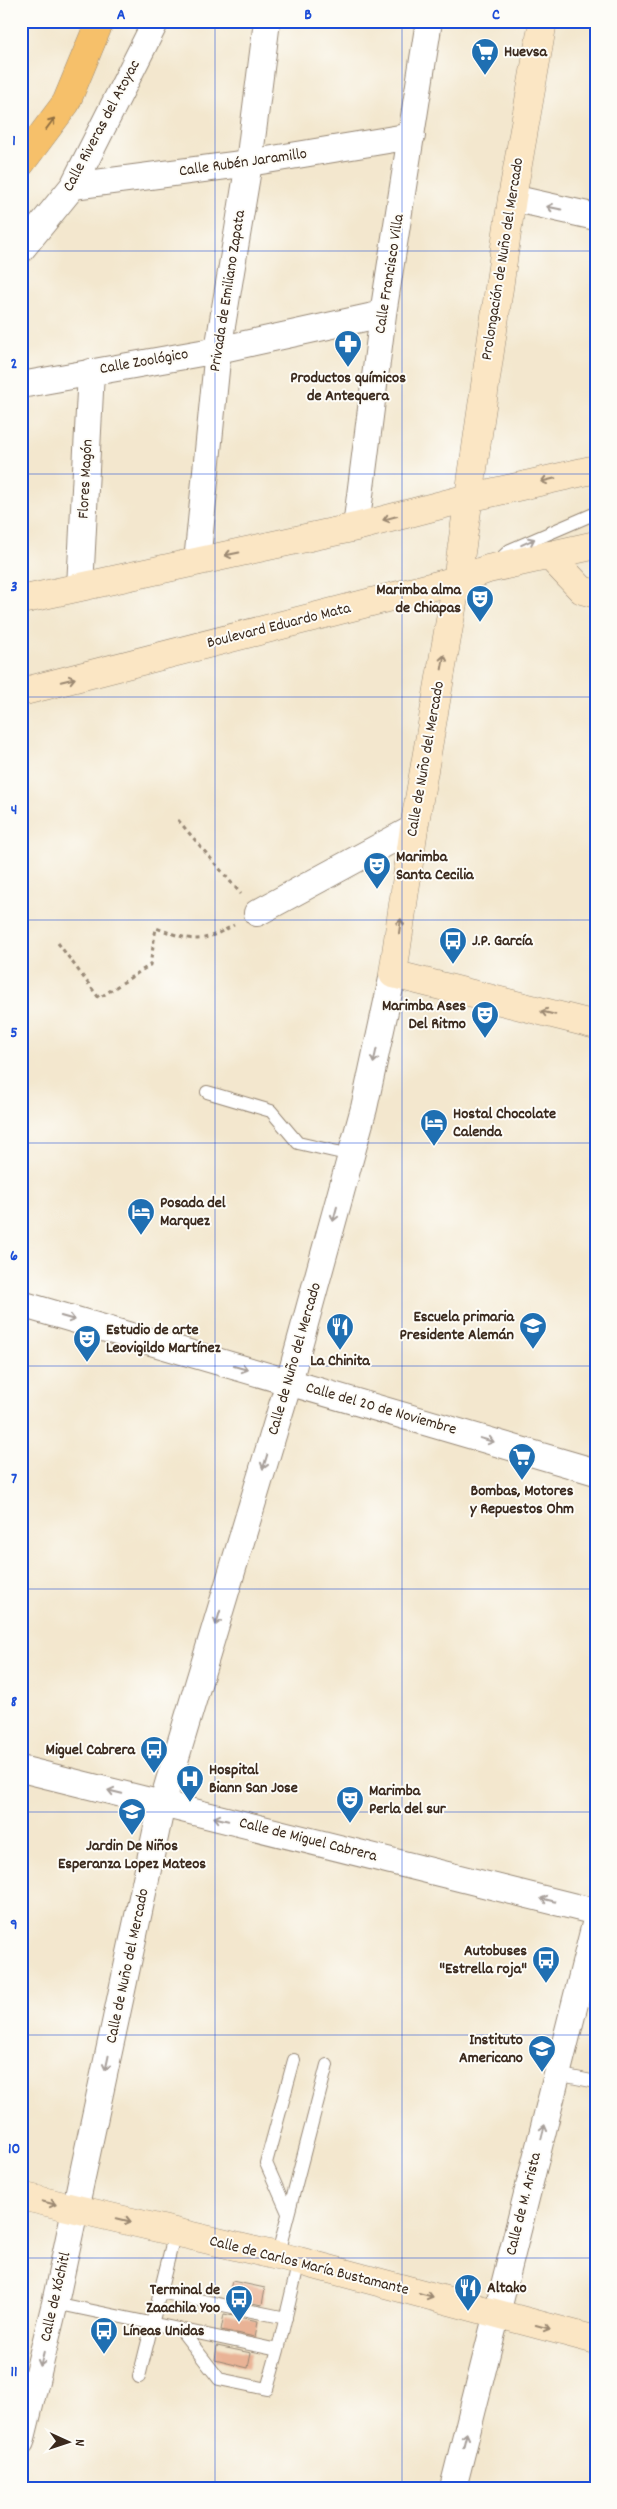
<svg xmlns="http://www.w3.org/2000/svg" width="617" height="2509" font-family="Dekko,sans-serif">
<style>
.building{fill:#e9b396}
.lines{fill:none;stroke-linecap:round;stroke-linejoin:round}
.lane-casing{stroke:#978876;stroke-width:14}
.street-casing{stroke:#978876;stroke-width:28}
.secondary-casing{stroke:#978876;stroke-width:29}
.primary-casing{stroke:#978876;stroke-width:29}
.path{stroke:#978876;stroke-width:3;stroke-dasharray:4 4;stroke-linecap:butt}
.lane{stroke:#fff;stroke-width:12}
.street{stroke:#fff;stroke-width:26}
.secondary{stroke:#fbe6c4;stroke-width:28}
.primary{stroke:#f6c06b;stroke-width:28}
.oneway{stroke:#8f6e41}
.oneway2{stroke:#a79f9a}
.oneway3{stroke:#9b8871}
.grid{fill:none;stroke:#1d4ed8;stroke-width:1;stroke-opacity:0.55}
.labels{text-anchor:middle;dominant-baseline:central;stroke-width:4;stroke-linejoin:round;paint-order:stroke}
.poi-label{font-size:16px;font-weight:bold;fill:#3b2a1e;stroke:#fdfcf7;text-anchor:start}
.street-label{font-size:16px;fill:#3b2a1e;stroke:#fdfcf7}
.neatline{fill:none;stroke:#1d4ed8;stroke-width:2}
.grid-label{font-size:16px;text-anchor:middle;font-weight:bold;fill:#1d4ed8}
</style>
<rect width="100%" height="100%" fill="#fdfcf7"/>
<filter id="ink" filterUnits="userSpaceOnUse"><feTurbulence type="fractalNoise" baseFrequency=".02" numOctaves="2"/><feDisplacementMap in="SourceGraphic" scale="10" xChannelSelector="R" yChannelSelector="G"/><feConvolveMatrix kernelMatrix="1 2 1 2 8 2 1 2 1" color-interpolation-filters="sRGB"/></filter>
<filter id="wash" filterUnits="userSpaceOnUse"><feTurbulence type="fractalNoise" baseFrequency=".0096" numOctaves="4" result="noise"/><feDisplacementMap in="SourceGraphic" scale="20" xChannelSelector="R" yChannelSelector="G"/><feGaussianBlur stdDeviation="1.12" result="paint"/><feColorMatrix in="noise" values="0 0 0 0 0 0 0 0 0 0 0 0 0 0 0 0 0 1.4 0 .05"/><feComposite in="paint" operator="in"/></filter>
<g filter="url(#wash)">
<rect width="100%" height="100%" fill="#f3e7ce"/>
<g id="blocks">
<path class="building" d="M232,2281L265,2288L262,2305L228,2298Z
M224,2314L258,2321L255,2337L221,2330Z
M217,2346L251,2353L248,2368L215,2360Z"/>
</g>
</g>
<g filter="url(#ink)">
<use href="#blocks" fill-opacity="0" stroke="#978876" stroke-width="1"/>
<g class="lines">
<defs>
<path id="lane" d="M499,560L510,550L596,513
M207,1092L271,1111L298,1143L351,1155
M557,2074L596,2082
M288,2213L266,2163L294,2060
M277,2257L327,2065
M160,2292L286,2318
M55,2303L278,2350L299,2261
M181,2330L219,2379L267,2389L278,2350
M139,2377L175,2232"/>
<path id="street" d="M73,186L249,163L412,136
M512,198L596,217
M21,250L73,186L156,21
M21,385L218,350L383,314
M356,527L383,314L429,21
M197,562L218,350L249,163L267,21
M80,587L91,372
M257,913L414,828
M21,1304L596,1472
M21,1769L596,1912
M21,2442L55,2303L162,1804L289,1382L364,1108L393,974
M453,2488L596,1920"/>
<path id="secondary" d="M543,21L512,198L457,580L414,828L393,974L596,1025
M549,555L582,590L596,594
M21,600L356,527L468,498L596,469
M21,692L457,580L488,569L596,545
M21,2196L299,2261L596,2340"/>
<path id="primary" d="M21,163L66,103L100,21"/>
</defs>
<use href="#lane" class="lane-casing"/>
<use href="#street" class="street-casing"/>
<use href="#secondary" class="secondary-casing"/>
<use href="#primary" class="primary-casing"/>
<path class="path" d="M178,820L241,894
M58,943L99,998L150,965L156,928C193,941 198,945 234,925"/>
<use href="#lane" class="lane"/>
<use href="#street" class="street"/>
<use href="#secondary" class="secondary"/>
<use href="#primary" class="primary"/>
</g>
<defs><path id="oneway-shaft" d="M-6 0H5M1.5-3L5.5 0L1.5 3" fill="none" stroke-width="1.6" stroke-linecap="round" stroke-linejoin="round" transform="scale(1.25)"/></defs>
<use class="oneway" href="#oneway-shaft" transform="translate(50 124) rotate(-53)"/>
<g class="oneway2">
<use href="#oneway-shaft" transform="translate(554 208) rotate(-168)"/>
<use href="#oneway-shaft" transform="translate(528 542) rotate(-25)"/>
<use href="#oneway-shaft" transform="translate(375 1056) rotate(102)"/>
<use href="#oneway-shaft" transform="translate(335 1214) rotate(105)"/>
<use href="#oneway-shaft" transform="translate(68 1318) rotate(16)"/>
<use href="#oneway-shaft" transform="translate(241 1368) rotate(16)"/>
<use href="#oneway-shaft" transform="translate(487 1440) rotate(16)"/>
<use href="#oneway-shaft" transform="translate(265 1462) rotate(107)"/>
<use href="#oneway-shaft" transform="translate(218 1618) rotate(107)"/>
<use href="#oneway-shaft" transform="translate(115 1792) rotate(-166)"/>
<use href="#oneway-shaft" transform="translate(221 1819) rotate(-166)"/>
<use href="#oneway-shaft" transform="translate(548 1900) rotate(-166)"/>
<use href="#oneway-shaft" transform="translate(107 2063) rotate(102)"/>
<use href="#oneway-shaft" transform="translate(543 2132) rotate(-76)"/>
<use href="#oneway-shaft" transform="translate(42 2359) rotate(104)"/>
<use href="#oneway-shaft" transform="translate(465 2440) rotate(-76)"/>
</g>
<g class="oneway3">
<use href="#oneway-shaft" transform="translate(548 480) rotate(167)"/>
<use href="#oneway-shaft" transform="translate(390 518) rotate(165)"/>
<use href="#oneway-shaft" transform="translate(232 554) rotate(168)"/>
<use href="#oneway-shaft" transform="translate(443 662) rotate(-80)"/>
<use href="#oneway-shaft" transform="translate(68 680) rotate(-14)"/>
<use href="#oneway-shaft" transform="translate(400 926) rotate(-82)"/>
<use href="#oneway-shaft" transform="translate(548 1013) rotate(-166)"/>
<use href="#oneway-shaft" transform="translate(49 2203) rotate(14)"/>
<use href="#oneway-shaft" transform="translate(124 2220) rotate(13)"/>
<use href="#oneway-shaft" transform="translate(426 2295) rotate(15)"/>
<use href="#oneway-shaft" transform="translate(543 2327) rotate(15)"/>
</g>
</g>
<path class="grid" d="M215,21V2488M402,21V2488M21,251H596M21,474H596M21,697H596M21,920H596M21,1143H596M21,1366H596M21,1589H596M21,1812H596M21,2035H596M21,2258H596"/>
<defs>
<symbol id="supermarket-pin" viewBox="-11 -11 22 30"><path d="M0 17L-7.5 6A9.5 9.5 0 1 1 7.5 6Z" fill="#1f6fb2" stroke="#fdfcf7"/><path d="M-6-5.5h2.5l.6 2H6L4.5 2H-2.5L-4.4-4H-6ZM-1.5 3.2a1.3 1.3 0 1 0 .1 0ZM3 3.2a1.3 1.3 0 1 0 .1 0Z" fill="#fff"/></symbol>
<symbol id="pharmacy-pin" viewBox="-11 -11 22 30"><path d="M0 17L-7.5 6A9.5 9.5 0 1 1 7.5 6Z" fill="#1f6fb2" stroke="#fdfcf7"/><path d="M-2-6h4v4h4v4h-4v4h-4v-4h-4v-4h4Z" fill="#fff"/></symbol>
<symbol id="theatre-pin" viewBox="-11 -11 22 30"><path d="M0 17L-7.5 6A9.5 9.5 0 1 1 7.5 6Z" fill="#1f6fb2" stroke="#fdfcf7"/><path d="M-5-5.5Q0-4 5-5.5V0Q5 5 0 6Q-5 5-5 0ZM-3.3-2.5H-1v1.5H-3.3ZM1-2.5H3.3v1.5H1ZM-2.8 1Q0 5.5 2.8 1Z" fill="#fff"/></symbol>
<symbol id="bus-pin" viewBox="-11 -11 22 30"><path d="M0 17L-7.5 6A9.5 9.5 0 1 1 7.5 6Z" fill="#1f6fb2" stroke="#fdfcf7"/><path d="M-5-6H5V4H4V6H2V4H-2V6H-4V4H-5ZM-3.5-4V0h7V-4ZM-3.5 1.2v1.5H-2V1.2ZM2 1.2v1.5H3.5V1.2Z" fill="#fff"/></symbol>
<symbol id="hotel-pin" viewBox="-11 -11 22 30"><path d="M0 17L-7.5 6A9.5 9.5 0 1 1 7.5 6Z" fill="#1f6fb2" stroke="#fdfcf7"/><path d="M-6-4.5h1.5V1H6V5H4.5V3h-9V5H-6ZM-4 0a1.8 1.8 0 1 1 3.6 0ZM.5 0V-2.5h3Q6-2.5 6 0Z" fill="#fff"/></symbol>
<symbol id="school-pin" viewBox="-11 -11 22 30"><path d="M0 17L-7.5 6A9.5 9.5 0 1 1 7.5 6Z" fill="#1f6fb2" stroke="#fdfcf7"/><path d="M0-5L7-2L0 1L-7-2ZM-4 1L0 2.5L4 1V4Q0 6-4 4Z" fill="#fff"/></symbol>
<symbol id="restaurant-pin" viewBox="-11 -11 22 30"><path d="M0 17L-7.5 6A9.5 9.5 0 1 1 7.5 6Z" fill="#1f6fb2" stroke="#fdfcf7"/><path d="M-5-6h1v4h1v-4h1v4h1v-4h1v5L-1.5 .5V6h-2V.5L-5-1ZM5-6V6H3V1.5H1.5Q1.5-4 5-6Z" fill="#fff"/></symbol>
<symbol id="hospital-pin" viewBox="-11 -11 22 30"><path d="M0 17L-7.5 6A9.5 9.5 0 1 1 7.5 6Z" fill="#1f6fb2" stroke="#fdfcf7"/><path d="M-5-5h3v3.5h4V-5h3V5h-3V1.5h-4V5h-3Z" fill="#fff"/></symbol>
</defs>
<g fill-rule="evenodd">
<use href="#supermarket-pin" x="469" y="36" width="32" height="43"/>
<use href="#pharmacy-pin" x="332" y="328" width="32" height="43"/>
<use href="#theatre-pin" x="464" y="583" width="32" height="43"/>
<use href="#theatre-pin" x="361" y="850" width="32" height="43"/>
<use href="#bus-pin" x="437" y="925" width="32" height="43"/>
<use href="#theatre-pin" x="469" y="999" width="32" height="43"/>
<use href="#hotel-pin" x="418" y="1107" width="32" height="43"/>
<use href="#hotel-pin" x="125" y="1196" width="32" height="43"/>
<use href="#school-pin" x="517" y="1310" width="32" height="43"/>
<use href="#restaurant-pin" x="324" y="1311" width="32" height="43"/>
<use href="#theatre-pin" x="71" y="1323" width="32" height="43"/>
<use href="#supermarket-pin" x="506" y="1441" width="32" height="43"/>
<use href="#bus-pin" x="138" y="1734" width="32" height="43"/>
<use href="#hospital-pin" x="174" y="1763" width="32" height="43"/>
<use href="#theatre-pin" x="334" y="1784" width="32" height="43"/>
<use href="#school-pin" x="116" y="1796" width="32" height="43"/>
<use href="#bus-pin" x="530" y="1944" width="32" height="43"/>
<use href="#school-pin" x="526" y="2033" width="32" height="43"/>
<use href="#restaurant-pin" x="452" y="2272" width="32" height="43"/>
<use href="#bus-pin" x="223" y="2283" width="32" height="43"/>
<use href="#bus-pin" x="88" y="2315" width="32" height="43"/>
</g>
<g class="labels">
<g class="poi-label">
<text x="504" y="52">Huevsa</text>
<text x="348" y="378" text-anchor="middle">Productos químicos<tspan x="348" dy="18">de Antequera</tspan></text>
<text x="461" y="590" text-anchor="end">Marimba alma<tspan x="461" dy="18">de Chiapas</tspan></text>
<text x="396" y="857">Marimba<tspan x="396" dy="18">Santa Cecilia</tspan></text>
<text x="472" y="941">J.P. García</text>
<text x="466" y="1006" text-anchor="end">Marimba Ases<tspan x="466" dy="18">Del Ritmo</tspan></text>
<text x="453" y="1114">Hostal Chocolate<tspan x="453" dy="18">Calenda</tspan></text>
<text x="160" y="1203">Posada del<tspan x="160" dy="18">Marquez</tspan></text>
<text x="514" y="1317" text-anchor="end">Escuela primaria<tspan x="514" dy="18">Presidente Alemán</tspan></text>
<text x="106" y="1330">Estudio de arte<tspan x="106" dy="18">Leovigildo Martínez</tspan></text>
<text x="340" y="1361" text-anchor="middle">La Chinita</text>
<text x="522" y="1491" text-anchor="middle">Bombas, Motores<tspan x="522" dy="18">y Repuestos Ohm</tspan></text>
<text x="135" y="1750" text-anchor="end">Miguel Cabrera</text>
<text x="209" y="1770">Hospital<tspan x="209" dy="18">Biann San Jose</tspan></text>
<text x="369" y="1791">Marimba<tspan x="369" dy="18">Perla del sur</tspan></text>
<text x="132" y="1846" text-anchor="middle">Jardin De Niños<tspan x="132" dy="18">Esperanza Lopez Mateos</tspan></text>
<text x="527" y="1951" text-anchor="end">Autobuses<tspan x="527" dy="18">"Estrella roja"</tspan></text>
<text x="523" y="2040" text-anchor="end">Instituto<tspan x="523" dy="18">Americano</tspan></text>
<text x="487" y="2288">Altako</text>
<text x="220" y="2290" text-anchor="end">Terminal de<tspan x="220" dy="18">Zaachila Yoo</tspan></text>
<text x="123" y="2331">Líneas Unidas</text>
</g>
<g class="street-label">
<text transform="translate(102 126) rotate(-62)">Calle Riveras del Atoyac</text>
<text transform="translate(243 163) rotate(-8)">Calle Rubén Jaramillo</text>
<text transform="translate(503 259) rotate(-81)">Prolongación de Nuño del Mercado</text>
<text transform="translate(390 274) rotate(-81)">Calle Francisco Villa</text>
<text transform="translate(228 291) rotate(-81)">Privada de Emiliano Zapata</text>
<text transform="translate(144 362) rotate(-10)">Calle Zoológico</text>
<text transform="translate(86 479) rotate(-87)">Flores Magón</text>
<text transform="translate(279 626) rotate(-14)">Boulevard Eduardo Mata</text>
<text transform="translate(426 759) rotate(-80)">Calle de Nuño del Mercado</text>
<text transform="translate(295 1359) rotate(-74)">Calle de Nuño del Mercado</text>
<text transform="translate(381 1409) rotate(16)">Calle del 20 de Noviembre</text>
<text transform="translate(308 1840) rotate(14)">Calle de Miguel Cabrera</text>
<text transform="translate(128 1966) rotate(-78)">Calle de Nuño del Mercado</text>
<text transform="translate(524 2204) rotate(-76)">Calle de M. Arista</text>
<text transform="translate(309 2266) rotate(14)">Calle de Carlos María Bustamante</text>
<text transform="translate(56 2297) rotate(-77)">Calle de Xóchitl</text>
</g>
</g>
<rect width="617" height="2509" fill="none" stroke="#fdfcf7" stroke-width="55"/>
<g transform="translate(68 2442) rotate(93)" stroke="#fdfcf7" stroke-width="4" paint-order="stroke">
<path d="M0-4L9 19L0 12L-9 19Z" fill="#3b2a1e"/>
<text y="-8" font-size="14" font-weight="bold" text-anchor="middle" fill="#3b2a1e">N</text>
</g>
<rect x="28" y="28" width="562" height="2454" class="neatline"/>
<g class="grid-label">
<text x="121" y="19">A</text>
<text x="308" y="19">B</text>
<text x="496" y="19">C</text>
<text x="14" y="145">1</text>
<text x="14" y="368">2</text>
<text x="14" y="591">3</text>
<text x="14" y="814">4</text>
<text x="14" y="1037">5</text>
<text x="14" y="1260">6</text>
<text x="14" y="1483">7</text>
<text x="14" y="1706">8</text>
<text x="14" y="1929">9</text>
<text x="14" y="2153">10</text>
<text x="14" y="2376">11</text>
</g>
</svg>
